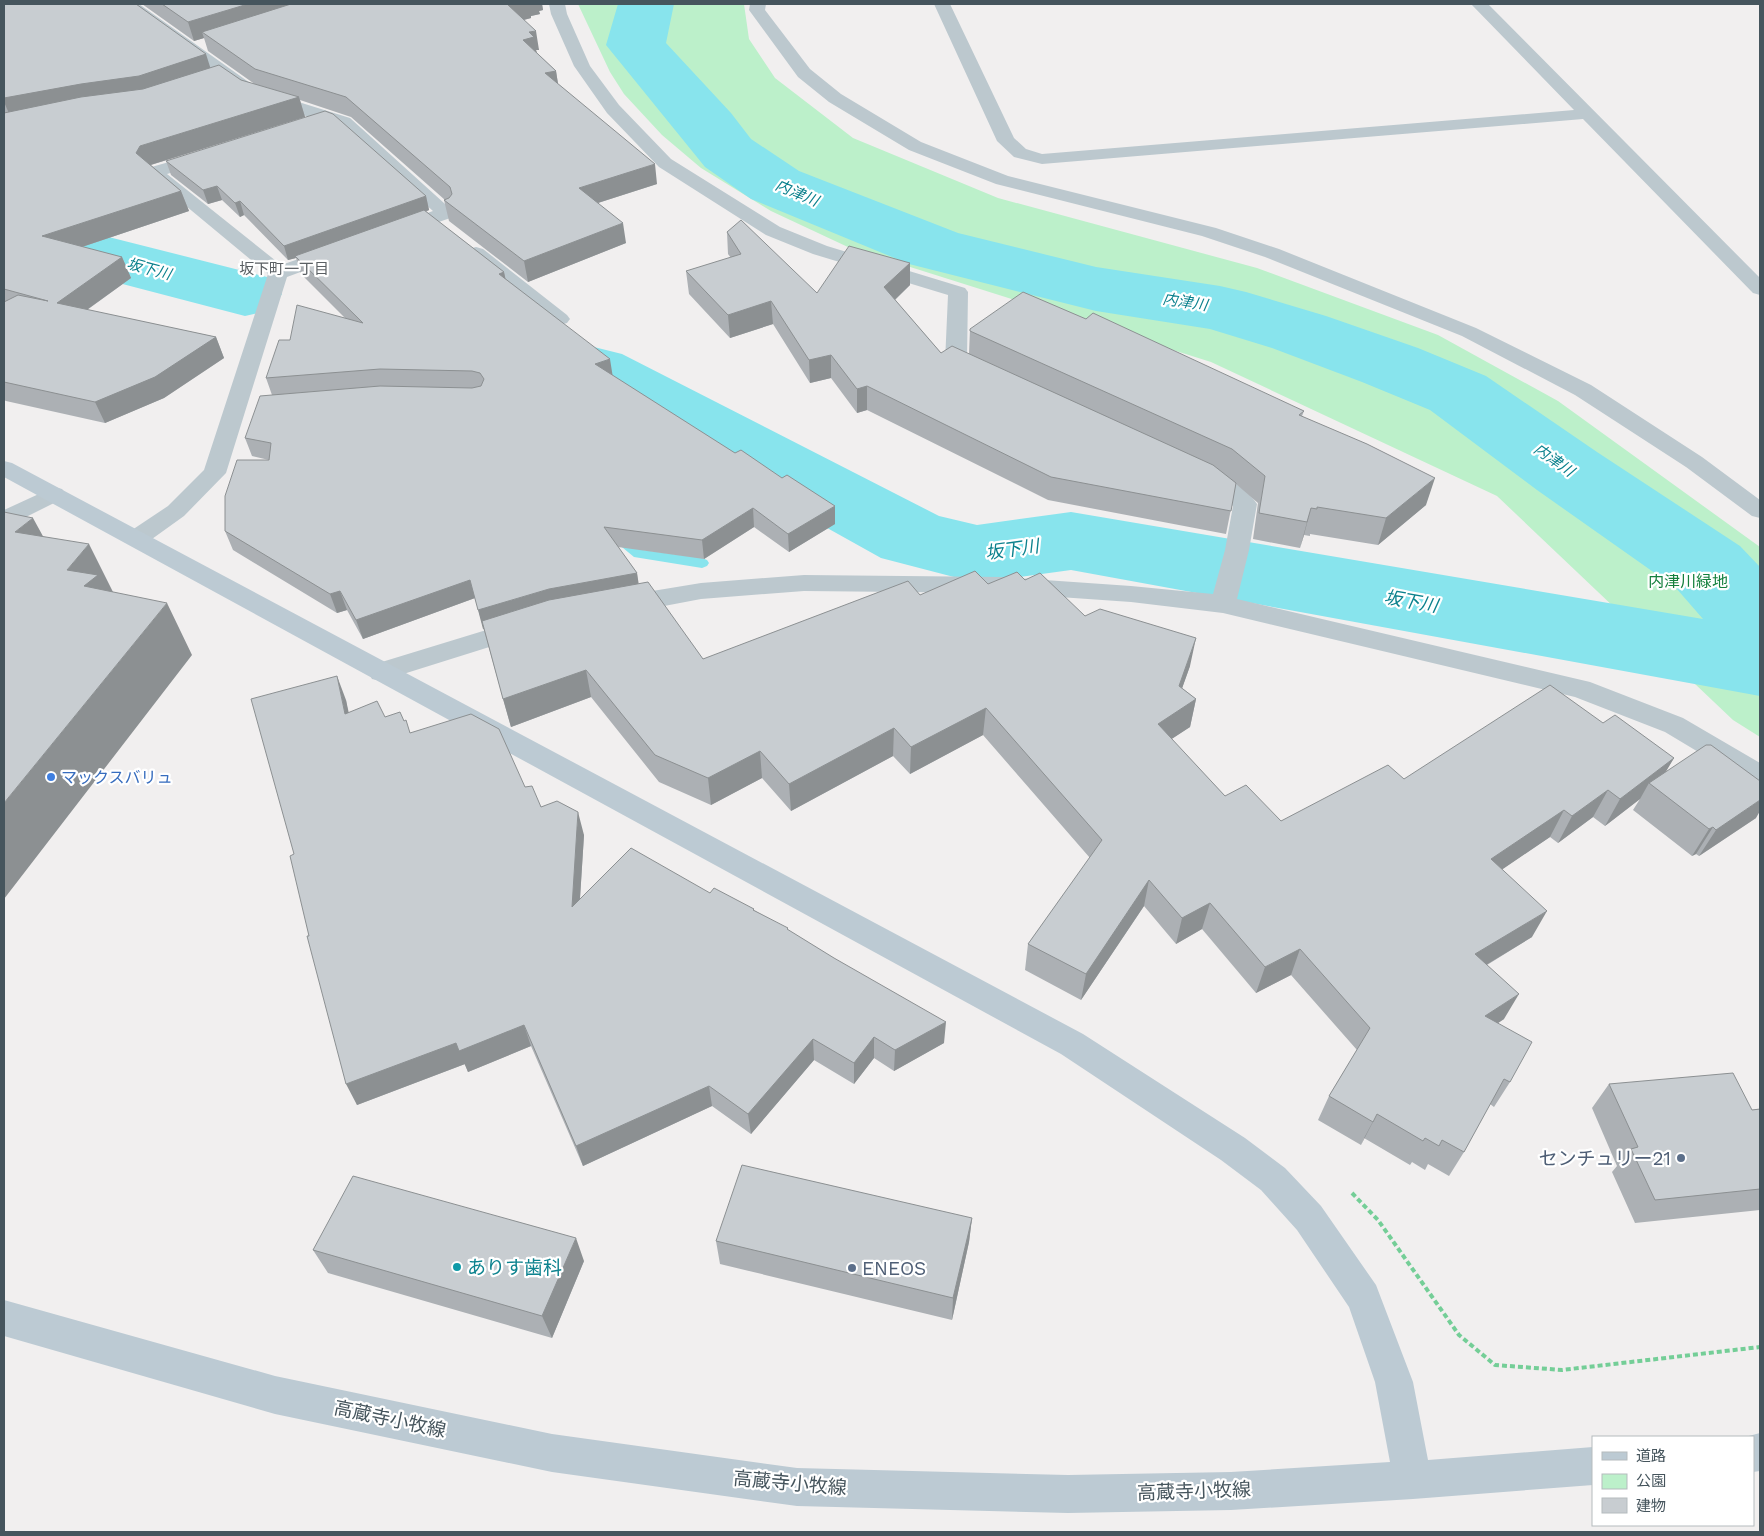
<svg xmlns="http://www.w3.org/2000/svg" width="1764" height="1536" font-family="'Work Sans','Noto Sans JP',sans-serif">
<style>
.green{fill:#bcf0ca}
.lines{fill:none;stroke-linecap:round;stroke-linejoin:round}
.stream{fill:#88e4ed;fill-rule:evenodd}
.river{fill:#88e4ed;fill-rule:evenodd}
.path{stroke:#74ce97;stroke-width:4;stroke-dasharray:5 3;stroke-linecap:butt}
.street{fill:#bcc8ce;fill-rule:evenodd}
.secondary{fill:#bccad3;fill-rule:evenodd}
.wall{fill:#acb0b4}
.shaded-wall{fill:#8c9092}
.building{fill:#c8cdd1;stroke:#8c9092}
.shop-dot{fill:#3f7fe0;stroke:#fff;stroke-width:2}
.service-dot{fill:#5c6f8a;stroke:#fff;stroke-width:2}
.culture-dot{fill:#0f9aa8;stroke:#fff;stroke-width:2}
.labels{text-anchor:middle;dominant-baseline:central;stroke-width:4.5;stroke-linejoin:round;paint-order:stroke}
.far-water-label{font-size:15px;font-style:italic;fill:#0b818d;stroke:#fff}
.far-neighbourhood-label{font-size:15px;fill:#5b6064;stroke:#fff}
.park-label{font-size:16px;fill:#15803e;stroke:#fff}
.shop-label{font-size:16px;fill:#366cbe;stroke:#fff;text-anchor:start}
.water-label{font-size:18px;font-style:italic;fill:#0b818d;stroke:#fff}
.near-service-label{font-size:19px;fill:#4e5e75;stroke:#fff;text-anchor:end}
.near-culture-label{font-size:19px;fill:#0d838f;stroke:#fff;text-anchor:start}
.near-street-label{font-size:19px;fill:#46555d;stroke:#fff}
</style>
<rect width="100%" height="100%" fill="#f1efef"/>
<path class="green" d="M578,4H744L749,39L775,78L853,138L998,198L1257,268L1438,335L1558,401L1760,547V737L1733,720L1497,496L1211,362L850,248L771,211L701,168L662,135L624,94L610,72Z"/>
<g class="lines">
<path class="stream" d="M616,530L621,532L643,550L702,558L707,560L709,563L707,566L702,568L634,557L611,538L609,535L611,532Z
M912,533L917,535L919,538L917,541L887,553L882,551L880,548L882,545Z"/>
<path class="river" d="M618,4H674L666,43L731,113L751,139L799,171L958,233L1096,267L1220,286L1246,292L1326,316L1418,348L1486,376L1597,452L1740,546L1760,567V696L1071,570L977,583L881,558L829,529L566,388L499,369L487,353L499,337L526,330L622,354L939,516L977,525L1071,512L1703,619L1676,588L1537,490L1430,410L1362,382L1272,348L1210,329L1096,311L909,264L751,199L705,167L606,45Z
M4,187L28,193L73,228L271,278L282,294L271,310L245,316L23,258L4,244Z"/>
<path class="path" d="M1352,1193L1378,1220L1459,1335L1495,1365L1562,1370L1760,1347"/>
<path class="street" d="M121,4H139L260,90L350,118L455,213L453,217L405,234L398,236L391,234L388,230L391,226L433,211L338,126L248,98Z
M549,4H565L567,14L590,66L619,105L671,159L780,227L827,246L965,288L968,292L967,359L985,367L988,372L985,377C972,380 953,373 945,362L948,295L813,254L766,235L659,167L607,113L574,66L551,14Z
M750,4H766L765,10L810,69L841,94L921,142L1008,176L1216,228L1279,249L1476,328L1591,385L1702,457L1760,500V518L1752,516L1686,467L1575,395L1462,336L1265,257L1202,236L996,184L909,150L829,102L798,77L749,10Z
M934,4H950L1014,138L1026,149L1042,154L1574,110L1471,4H1488L1760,278V295L1753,293L1583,119L1042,164L1014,157L997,141Z
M204,152L210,153L213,157L210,161L167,174L281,265L334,247L341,249L344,253L341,257L287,277L226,473L184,516L145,544L137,546L129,544L125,538L129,532L168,506L204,470L268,274L145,172L148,168Z
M476,247L483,249L567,315L570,319L567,323L560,325L553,323L469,257L466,253L469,249Z
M1202,468C1221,473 1246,487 1257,504L1249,550L1237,599L1590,682L1683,718L1760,763V786L1750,783L1665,732L1575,697L1223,613L1131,602L1002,593L804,591L701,599L622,614L613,611L610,605L613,599L622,596L701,583L804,575L1002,577L1131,586L1213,594L1225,550L1233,506L1209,487L1194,480L1191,475L1194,470Z
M54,487L62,489L66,494L62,499L12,524L4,527V510Z
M522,619L531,622L535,628L531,634L381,681L372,679L368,672L372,665Z"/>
<path class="secondary" d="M4,461L12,463L1083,1034L1245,1138L1285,1168L1321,1206L1376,1285L1413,1382L1428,1460L1593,1447V1485L1413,1499L1231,1510L1068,1513L797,1506L552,1472L275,1414L4,1336V1300L275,1376L552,1434L797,1468L1068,1475L1231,1472L1390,1462L1375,1382L1349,1307L1297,1230L1261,1190L1221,1160L1061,1054L4,477Z
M1760,1433V1471L1753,1472V1437H1745Z"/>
</g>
<path class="wall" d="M4,4L210,68L241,80L256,85L208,51L204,38L194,41L142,4H542L543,10L539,11L540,14L531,16V18L524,20L539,50H536L537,53L556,71L558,84L657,184L598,203L626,243L528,282L449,221L444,200H445L351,117L300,100L305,117L151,165L181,191L189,211L82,247L122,257L131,278L87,310L216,337L224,358L164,398L105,423L6,401L4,400Z
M166,161L426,196L429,210L426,212L504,272L505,278L613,376L835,524L789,552L754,527L704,559L618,547L637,573L638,584L703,659L920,595L988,584L1025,580L1085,616L1190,666L1182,688L1196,699L1190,727L1171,739L1225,796L1281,821L1404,779L1603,723L1674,758L1665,772L1756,818L1699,856L1696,854L1692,856L1633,810L1640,799L1605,826L1593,817L1558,843L1550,837L1502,869L1532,937L1487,965L1504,1019L1498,1023L1510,1082L1494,1107L1490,1104L1464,1152L1449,1176L1428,1164L1425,1170L1412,1162L1410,1165L1364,1138L1361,1145L1318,1120L1329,1096L1357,1050L1291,975L1256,993L1202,929L1176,944L1144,906L1081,1000L1025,970L1028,944L1090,858L983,735L910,774L893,756L791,811L762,778L711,805L659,782L591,697L511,727L475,598L363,639L347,610L337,613L233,550L225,531L269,460L252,456L245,438L272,395L266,378L290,340L345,318L301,274L296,258L288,260L244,215L240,217L222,200L208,204L171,175Z
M727,232L817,293L910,263V285L895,300L941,353L969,354L970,329L1304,411L1302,416L1426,505L1378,545L1310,534V536L1304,535L1300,548L1253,539L1258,503L1236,484L1226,534L1048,500L867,410L857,413L831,378L810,383L773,324L730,338L689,294L686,271L731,258L728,254Z
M346,700L348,712L385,717L404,721L410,733L525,787L541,807L584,835L580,899L710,893L754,909V910L788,930L944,1043L894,1071L874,1058L854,1084L814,1060L751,1134L712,1106L583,1166L531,1046L468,1072L465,1064L357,1105L309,936L294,854Z
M1609,1084L1752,1110L1760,1109V1210L1635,1223L1612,1172L1617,1166L1592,1108Z
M972,1218L969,1242L952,1320L720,1264L716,1241Z
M313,1250L584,1261L552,1338L328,1273Z"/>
<path class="shaded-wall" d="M248,4H314L202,32L204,38L194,41L188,22Z
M507,4H542L543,10L539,11L540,14L531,16V18L511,23Z
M536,31L539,50H536L538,56L523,40L529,32Z
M206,54L212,73L147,95L11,118L4,102V98Z
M556,71L559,90L545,73Z
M299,97L305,117L147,166L136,153L140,146Z
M655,164L657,184L582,208L579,188Z
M217,186L222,200L208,204L203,190Z
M181,191L189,211L52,257L42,236Z
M426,196L429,210L297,257L295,256L296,258L288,260L284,246Z
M240,201L244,215L240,217L235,203Z
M623,223L626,243L528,282L524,261Z
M122,257L131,278L67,324L57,303Z
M910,263V285L884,310V287Z
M504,272L508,290L499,274Z
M771,301L773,324L730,338L728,315Z
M216,337L224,358L164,398L105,423L95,402Z
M831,355V378L810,383L809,360Z
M610,359L613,378L595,364Z
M867,386V410L857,413V389Z
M1435,478L1426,505L1378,545L1386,518Z
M835,506V524L789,552L788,534Z
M753,508L754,527L704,559L702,540Z
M1311,508L1304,535L1300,548L1307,522Z
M33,518L62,571L15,532Z
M89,544L115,596L100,616L67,570Z
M637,573L640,592L483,629L478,610L549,589Z
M470,580L475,598L363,639L356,620Z
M340,591L347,610L337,613L330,594Z
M167,603L192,655L4,899V803Z
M1196,638L1190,666L1173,714L1179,686Z
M586,670L591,697L511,727L503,699Z
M337,676L346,700L354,737L345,714Z
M1196,699L1190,727L1152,752L1158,724Z
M986,708L983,735L910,774L911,747Z
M894,728L893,756L791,811L789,784Z
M760,751L762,778L711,805L708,778Z
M1674,758L1658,785L1649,783L1640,799L1605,826L1620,799Z
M1608,790L1593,817L1558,843L1572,816Z
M1760,800V811L1756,818L1699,856L1716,830Z
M1564,810L1550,837L1478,886L1491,859Z
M578,812L584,835L578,929L572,907Z
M1713,827L1696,854L1692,856L1709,829Z
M1149,880L1144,906L1081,1000L1086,974Z
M1210,903L1202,929L1176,944L1182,918Z
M1547,911L1532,937L1461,980L1475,954Z
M1300,949L1291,975L1256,993L1265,967Z
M1519,994L1504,1019L1471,1041L1485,1016Z
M946,1022L944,1043L894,1071L895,1050Z
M524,1025L531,1046L468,1072L459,1051Z
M874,1037V1058L854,1084V1063Z
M813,1039L814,1060L751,1134L748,1114Z
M456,1043L465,1064L357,1105L346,1084Z
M709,1086L712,1106L583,1166L576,1146Z
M1377,1114L1364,1138L1361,1145L1373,1122Z
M972,1218L969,1242L952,1320L953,1298Z
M576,1238L584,1261L552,1338L542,1316Z"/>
<path class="building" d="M4,4H136L206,54L139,76L81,84L4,98Z
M162,4H248L188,22Z
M291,4H510H507L536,31L529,32L534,37L523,40L556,71L545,73L655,164L579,188L623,223L524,261L444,200L449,198L452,194L450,187L346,97L255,69L202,32Z
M219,65L241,80L299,97L140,146L136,153L181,191L42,236L122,257L57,303L216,337L155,377L95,402L4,382V302L18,295L48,301L4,289V113L81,97L143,89Z
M325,111L333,114L426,196L284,246L240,201L235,203L217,186L203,190L166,161Z
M424,210L504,272L499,274L610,359L595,364L735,453L741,450L782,478L787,475L835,506L788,534L753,508L702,540L604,527L637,573L549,589L478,610L470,580L356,620L340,591L330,594L225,531V496L237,460H269L271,443L245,438L260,396L380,386L472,388L481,386L484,379L480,373L472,371L380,369L266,378L279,340H290L297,305L363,323L295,256Z
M741,220L817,293L849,246L910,263L884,287L941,353L952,346L1213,465L1236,483L1231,511L1051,477L867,386L857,389L831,355L809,360L771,301L728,315L686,271L741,254L727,232Z
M1023,292L1086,319L1093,313L1304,411L1299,415L1367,444L1435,478L1386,518L1317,507V509L1311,508L1307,522L1259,513L1265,476L1232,449L970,331V329Z
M4,512L33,518L15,532L89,544L67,570L98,575L84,586L167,603L4,803Z
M975,571L988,584L1017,572L1025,580L1040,573L1085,616L1100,609L1196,638L1179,686L1196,699L1158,724L1225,796L1246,785L1281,821L1388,765L1404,779L1550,685L1603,723L1615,715L1674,758L1620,799L1608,790L1572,816L1564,810L1491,859L1547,911L1475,954L1519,994L1485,1016L1532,1042L1510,1082L1504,1079L1464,1152L1442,1140L1439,1146L1425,1138L1423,1141L1377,1114L1373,1122L1329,1096L1370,1028L1300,949L1265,967L1210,903L1182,918L1149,880L1086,974L1028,944L1102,840L986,708L911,747L894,728L789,784L760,751L708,778L655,755L586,670L503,699L482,621L549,600L648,582L703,659L908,581L920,595Z
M337,676L345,714L377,701L385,717L400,712L404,721L406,720L410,733L471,714L499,729L525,787L532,786L541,807L557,801L578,812L572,907L631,848L710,893L714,888L754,909L753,910L788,928L787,929L834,958L946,1022L895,1050L874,1037L854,1063L813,1039L748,1114L709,1086L576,1146L524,1025L459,1051L456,1043L346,1084L307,936H309L290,856L294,854L251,699Z
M1706,745H1711L1760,781V800L1716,830L1713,827L1709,829L1649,783Z
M1733,1073L1752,1110L1760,1109V1189L1655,1200L1631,1149L1638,1147L1609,1084Z
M742,1165L972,1218L953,1298L716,1241Z
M353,1176L576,1238L542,1316L313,1250Z"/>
<circle class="shop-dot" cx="51" cy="777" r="5"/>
<g class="service-dot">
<circle cx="1681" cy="1158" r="5"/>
<circle cx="852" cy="1268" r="5"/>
</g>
<circle class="culture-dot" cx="457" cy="1267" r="5"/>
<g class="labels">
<g class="far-water-label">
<text transform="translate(797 193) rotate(23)">内津川</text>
<text transform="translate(149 269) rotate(15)">坂下川</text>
<text transform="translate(1185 302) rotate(9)">内津川</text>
<text transform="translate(1554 460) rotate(35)">内津川</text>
</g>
<g class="far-neighbourhood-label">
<text x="284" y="269">坂下町一丁目</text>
</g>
<g class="park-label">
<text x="1688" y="581">内津川緑地</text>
</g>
<g class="shop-label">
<text x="61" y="777">マックスバリュ</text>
</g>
<g class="water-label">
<text transform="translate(1012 549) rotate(-8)">坂下川</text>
<text transform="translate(1411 601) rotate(10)">坂下川</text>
</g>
<g class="near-service-label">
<text x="1671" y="1158">センチュリー21</text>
<text x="862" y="1268" text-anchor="start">ENEOS</text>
</g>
<g class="near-culture-label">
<text x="467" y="1267">ありす歯科</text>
</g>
<g class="near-street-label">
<text transform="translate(390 1419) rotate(12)">高蔵寺小牧線</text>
<text transform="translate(790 1483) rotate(5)">高蔵寺小牧線</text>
<text transform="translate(1194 1491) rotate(-2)">高蔵寺小牧線</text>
</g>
</g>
<rect width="1764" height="1536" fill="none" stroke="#46555d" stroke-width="10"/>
<rect x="1592" y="1436" width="162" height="90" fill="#ffffff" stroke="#b5bbbe"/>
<rect x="1602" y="1452" width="25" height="8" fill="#bccad3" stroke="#b5bbbe"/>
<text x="1636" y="1461" font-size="15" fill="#46555d">道路</text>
<rect x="1602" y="1474" width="25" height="15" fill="#bcf0ca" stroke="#b5bbbe"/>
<text x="1636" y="1486" font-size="15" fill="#46555d">公園</text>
<rect x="1602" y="1498" width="25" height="15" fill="#c8cdd1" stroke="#b5bbbe"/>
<text x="1636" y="1511" font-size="15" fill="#46555d">建物</text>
</svg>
